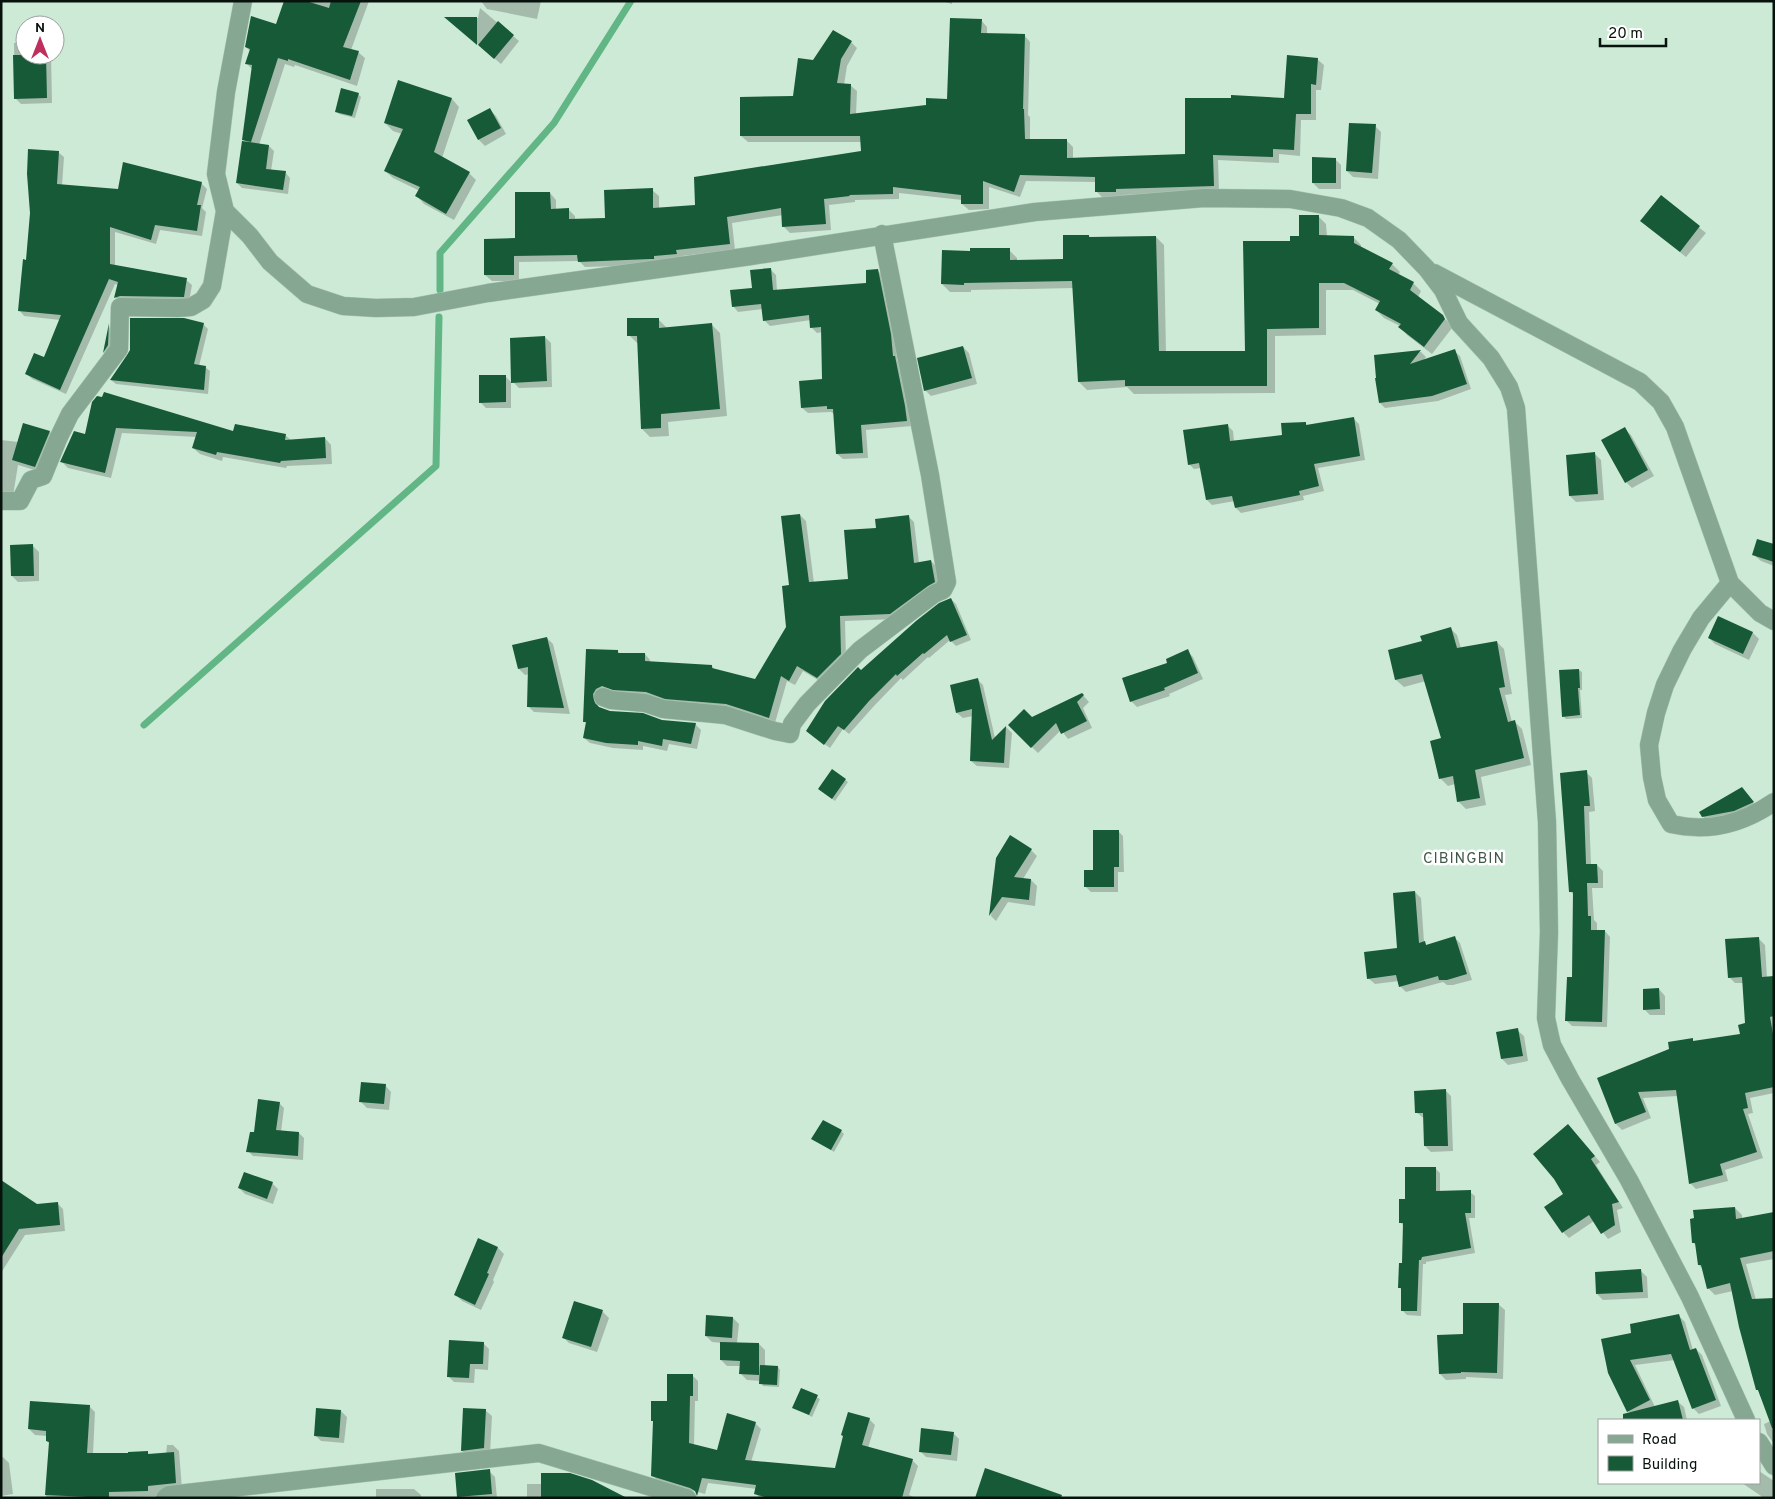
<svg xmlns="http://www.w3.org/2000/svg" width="1775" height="1499" font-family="Overpass,sans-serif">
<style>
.shadow{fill:#0003}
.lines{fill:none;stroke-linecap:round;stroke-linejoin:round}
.stream{stroke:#62b685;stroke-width:7}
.building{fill:#175a38}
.minor-casing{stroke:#adc7b7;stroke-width:19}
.minor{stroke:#86a892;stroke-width:18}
.labels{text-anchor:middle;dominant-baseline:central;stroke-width:5;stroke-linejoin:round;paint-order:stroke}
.quarter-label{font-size:15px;letter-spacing:1px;fill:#405849;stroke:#fff}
</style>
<rect width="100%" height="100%" fill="#cdead7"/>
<path class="shadow" d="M285,1H369L351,50L358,52L365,58L357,86L295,65L294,67L285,64L259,145L269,146L274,151L271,171L285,172L290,178L288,194L242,188L237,183L247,143L243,139L253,70L246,63L250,51L246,47L277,26Z
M481,1H541L537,19L487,9Z
M942,1H952V4Z
M480,8L519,41L501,64L447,18H478Z
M981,20L987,27V34L1024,35L1030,42L1028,115L1030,117V141H1067L1073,147V159L1186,156L1285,99L1317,59L1324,65L1321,90H1316V120H1301L1300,156L1279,154V163L1218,160L1219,192L1122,195V198L1102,197L1096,191V182L1026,181L1020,197L989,187V209L969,210L962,204V200L899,193V199L855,200V202L829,205L831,230L790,233L783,226V215L732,223L735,250L682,256V260L657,265L585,267L579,261L519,262V281H492L485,275L517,239L550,193L556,200V210H569L575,216V220H606L652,190L659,196V209L697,207L862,152V142H748L741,136L794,97L813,61L851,42L857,48L847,66L844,85H850L857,91L856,115L927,106L948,100Z
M25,42V55H51L52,103L21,104L15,98L14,43Z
M399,82L452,99L459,107L442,158L469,173L476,180L454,220L424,204L417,196L420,191L393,178L385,171L402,134L393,131L385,123Z
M358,94L361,97L355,118L339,114L336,111Z
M490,110L496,116L506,134L485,146L479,140L469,121Z
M1375,126L1381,132L1378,179L1353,177L1347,171Z
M58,152L64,157L62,186L119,190L201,183L207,189L202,208L206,212L202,236L160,230L156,244L115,232V266L186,280L192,285L189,302L121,303L116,298L118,285L115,284L66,394L32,379L26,373L45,359L60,320L24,316L19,310L27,261Z
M1335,159L1341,165V189H1319L1313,183Z
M1662,197L1706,233L1686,257L1648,227Z
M1318,216L1326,224L1327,236L1353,237L1361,245V248L1392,264L1400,272L1398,275L1413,283L1421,291L1418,297L1451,324L1452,328L1432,354L1407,335L1400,326L1384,318L1376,310L1380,304L1353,290H1326V335L1275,336V393L1134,394L1127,387L1087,390L1079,382L1074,288L971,290V292H950L942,284L971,253L1009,250L1017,258V261H1065L1089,236L1091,238L1156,237L1164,245L1166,353L1246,352L1291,242L1300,237Z
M770,269L776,275L777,291L867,284L878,271L883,276L896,340L897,360L901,363L912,426L866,430L868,458L843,459L837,454L834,414L831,412L808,413L802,408L824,380L823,332L817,333L811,327V320L770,326L764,320L763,309L738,312L733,306L753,289Z
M658,319L667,328L712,325L720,333L727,416L668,422L669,436L650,437L642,429L639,343H637L629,335Z
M203,324L208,329L199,366L205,367L210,371L208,394L116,384L111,380Z
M110,325L115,330L109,358L104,353Z
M545,337L551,343L552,387L519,388L513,382Z
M963,347L969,353L977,384L931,396L925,390Z
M1454,351L1460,356L1471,389L1438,401L1385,408L1380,403L1376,356L1421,352L1426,357L1422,362Z
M505,376L511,382V408H486L480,402Z
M97,397L234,433L285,435L291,440L325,438L331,445L332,464L287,466L286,468L223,457L222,461L200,454L193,448L197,437L122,433L111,478L68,468L62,462L86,435Z
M1354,419L1359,424L1365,460L1318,468L1324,491L1303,496L1304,500L1241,513L1236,508L1235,501L1212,505L1207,500L1201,468L1194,469L1189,464L1228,426L1233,431L1234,441L1283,436L1305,423L1308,426Z
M1625,429L1631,435L1654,476L1632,488L1626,482Z
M50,432L55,437L41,472L18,465L13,496L1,497V440L18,442Z
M1595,454L1601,460L1604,500L1576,502L1570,496L1568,456Z
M800,515L806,521L814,583L849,580L877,529L908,516L914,522L919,563L931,561L937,567L940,588L896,619L845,621L846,660L823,683L803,671L795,685L787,681L775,723L601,695L598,705L599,708L610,712L662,721L695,724L701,730L697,749L669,744L667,751L643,746V750L613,748L590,743L584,738L587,724L584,721L587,650L617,651L621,654H645L650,660V663L712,666L715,670L756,680L787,627Z
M33,546L39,552V581L18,582L12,576Z
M1774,546V566L1761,561L1754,555Z
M951,599L956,604L971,640L956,646L950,640L929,658L928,657L903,680L901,678L874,706L849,734L843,729L830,748L807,731L861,671Z
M1719,617L1753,633L1759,639L1749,660L1715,644L1709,638Z
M1450,628L1457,635L1461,648L1497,642L1504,649L1512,694L1505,695L1512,722H1515L1522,729L1531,765L1481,777L1486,805L1466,809L1459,802L1455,784L1448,786L1440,778L1443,739L1426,681L1404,687L1396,680L1423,642Z
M547,638L553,644L570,714L534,712L528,706L529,674L525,675L519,669Z
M1187,651L1193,657L1203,679L1169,694L1170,696L1137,707L1131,701L1169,664Z
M1579,670L1582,672V690H1580L1582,718L1566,719L1563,716Z
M977,679L983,685L995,738L1006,727L1012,733L1009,768L977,766L971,761L973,716L963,718L957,713Z
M1082,694L1089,702L1083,708L1092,728L1068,739L1061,730L1038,753L1009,725L1032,719Z
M1586,772L1592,778L1595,811L1589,812L1591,865H1597L1603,871V888H1592L1594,920L1597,923V931H1605L1610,937L1607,1027L1572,1026L1566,1020L1573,979L1574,895L1570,891Z
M845,780L848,782L835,801L819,789Z
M1744,791L1755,805L1726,816L1705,819L1703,816Z
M1118,831L1123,836L1124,872H1118V892H1091L1086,887Z
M1031,850L1037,856L1023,879L1031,880L1037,886L1035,906L1008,902L996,921L991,916L997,859Z
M1415,892L1421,898L1424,942L1427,946L1454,937L1460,943L1472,980L1453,985H1447L1443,982L1406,992L1400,986L1399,981L1375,984L1368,978L1398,949Z
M1759,939L1765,945L1767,978H1774V1093L1750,1098L1753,1113L1748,1114L1763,1158L1725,1170L1728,1181L1696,1189L1690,1183L1678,1096L1643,1098L1651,1118L1622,1130L1616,1124L1598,1079L1692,1040L1695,1042L1741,1035L1746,1024L1744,983H1735L1729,977Z
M1659,989L1665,996V1015H1650L1644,1009Z
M1517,1030L1524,1036L1528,1061L1508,1065L1502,1059Z
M385,1085L391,1092L389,1110L367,1108L361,1102Z
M1445,1090L1451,1096L1453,1151L1431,1152L1425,1146V1119L1417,1113Z
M279,1103L284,1108L281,1132L299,1133L304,1138L303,1160L253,1156L248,1151L255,1134Z
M841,1131L844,1134L834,1152L813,1139Z
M1574,1132L1600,1162L1596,1165L1623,1208L1617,1210L1621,1232L1608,1239L1594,1221L1569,1238L1563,1232L1565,1194L1555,1178Z
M1435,1168L1440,1173V1192H1470L1475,1196V1218H1469L1475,1253L1426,1262V1264H1423L1421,1316L1407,1315L1402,1310L1403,1291L1399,1287L1403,1264L1404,1226L1401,1223L1406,1200Z
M1,1182L37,1205L57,1203L63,1209L65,1231L25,1235L1,1273Z
M272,1183L278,1189L273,1204L245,1194L239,1188Z
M1735,1208L1742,1215V1219L1774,1213V1259L1746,1264L1756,1300L1774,1397V1444L1767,1434L1764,1424L1771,1421L1757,1388L1733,1291L1715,1295L1708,1288L1704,1270L1699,1265L1696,1246L1693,1242Z
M479,1240L498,1248L504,1254L493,1280L494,1282L481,1310L462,1301L456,1295Z
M1641,1271L1647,1277L1648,1298L1603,1300L1597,1294Z
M575,1302L603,1312L609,1318L597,1352L569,1343L563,1337Z
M1498,1304L1505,1310L1503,1379L1466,1377V1379L1446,1380L1440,1374L1438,1336L1464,1335Z
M1679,1316L1685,1322L1693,1350L1696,1349L1702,1355L1721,1406L1699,1414L1693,1408L1675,1360L1635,1365L1655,1407L1677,1401L1684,1407L1687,1420H1651L1648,1410L1634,1417L1628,1411L1609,1372L1633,1333Z
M733,1318L739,1324L737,1343L759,1344L765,1350V1366L778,1367L780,1370L779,1387L763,1386L761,1383V1381L747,1380L741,1374V1366H727L721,1360L722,1343L712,1342L706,1336Z
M483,1343L489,1349L488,1370L475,1369L474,1383L454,1382L448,1376Z
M693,1376L698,1381V1401H695L694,1445L718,1451L755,1423L761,1429L751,1462L836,1469L869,1419L875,1425L868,1448L912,1460L918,1466L909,1495L916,1498H760L755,1493L757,1489L708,1483L705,1494L658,1481L652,1475L654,1423L652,1420Z
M802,1389L820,1399L812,1417L794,1407Z
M89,1406L95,1412L93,1454H130L147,1452L150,1455L166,1454L167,1445H173L179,1451L182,1489L164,1496L46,1498L50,1444L47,1441V1436L35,1435L29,1429Z
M485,1410L492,1416L490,1454L468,1457L462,1451Z
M341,1411L347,1417L344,1443L321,1441L315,1435Z
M953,1433L959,1439L957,1461L926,1457L920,1451Z
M3,1457L9,1463L13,1494L1,1496V1458Z
M489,1471L495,1477L497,1498H458L456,1474Z
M1759,1471L1774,1481V1498H1764L1742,1483H1759Z
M527,1484H542L624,1498H527Z
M376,1489H414L421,1495V1498H376Z"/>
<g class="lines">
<path class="stream" d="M440,290V253L554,123L631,1
M144,725L436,466L439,317"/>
</g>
<path class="building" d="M284,1H306L329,8L331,1H361L343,47L359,51L350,80L288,59V61L278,58L251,142L242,140L252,65L245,64L250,49L245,47L251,16L276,24Z
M444,17H477V45Z
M950,18L982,19L981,33L1025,34L1023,109H1024L1025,139H1067V158L1185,154V98H1231V95L1284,98L1287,55L1318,58L1316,85L1311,84V114H1296L1294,150L1273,149V157L1213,155L1214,186L1116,189V192H1095V177L1020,175L1014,192L983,181V204H961V195L893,187V194L849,195L850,196L824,199L826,224L782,227L781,208L727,217L730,244L676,250L677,254L654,256V259H650L578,262L577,255L514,256V275H484V239L515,238V192H550L551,209L569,208V219L605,218L604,190L653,188V208L695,205L694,177L861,151L860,136H740V97L793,96L798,58L813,60L833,30L852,41L841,59L837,83L851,84L850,114L926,105V98L947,99Z
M498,21L514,35L494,59L478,45Z
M13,55H46L47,98L14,99Z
M398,80L452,98L434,152L470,172L446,214L415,196L420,187L384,171L403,129L384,123Z
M341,88L359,93L352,116L335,112Z
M490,108L501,128L478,140L467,120Z
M1349,123L1376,124L1372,173L1346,171Z
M242,141L269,145L266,169L286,171L283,190L236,183Z
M28,149L59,151L57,184L118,189L123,162L202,182L197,205H201L197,231L155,225L151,240L110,227V264L187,278L184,297L120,296L114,298L118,282L109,279L60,390L25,374L34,353L44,357L61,315L18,311L23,259L26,260L30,213L27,174Z
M1312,157L1336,158V183H1312Z
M1661,195L1700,226L1680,252L1640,221Z
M1299,215H1319V235L1354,236V243L1393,263L1389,269L1414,282L1410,290L1443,315L1445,319L1424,347L1398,327L1401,324L1375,310L1380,301L1344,283H1319V328L1267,329V386H1125V380L1078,382L1072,281L964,283V285L941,284L942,250L970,251V248H1010V260L1063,259V235H1089V237L1156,236L1159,351H1245L1243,241H1290V236H1299Z
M771,268L773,290L866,283V270L878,269L891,334L893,356H895L905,406L907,421L861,425L863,453L836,454L833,409H827V406L801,408L799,381L822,379L821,327L810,328L809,315L763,321L761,304L732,307L730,290L752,288L750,270Z
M130,318H184L204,323L194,364L206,366L204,390L110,380L127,355L130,350Z
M627,318H659V328L712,323L720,409L661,414V428L641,429L637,336H627Z
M109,323L108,345L103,353Z
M545,336L547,381L511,383L510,338Z
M963,346L972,378L924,391L917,358Z
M1455,349L1467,384L1432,396L1379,403L1375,378H1376L1374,355L1421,350L1410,364Z
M479,375H506V402L479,403Z
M104,392L233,431L235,424L286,434L285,440L325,437L326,458L281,461L280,463L217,452L216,455L192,448L197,432L116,428L105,473L60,462L74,431L85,434L92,402L97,396L102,397Z
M1354,417L1360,456L1314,464L1319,486L1299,491L1300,495L1235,508L1232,496L1206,500L1199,463L1188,465L1183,430L1228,424L1230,441L1282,435L1281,423L1306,422V425Z
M23,423L50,431L35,467L12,460Z
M1625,427L1648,470L1625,483L1601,440Z
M1595,452L1598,494L1569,496L1566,455Z
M800,514L809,582L848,579L844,530L876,528L875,519L909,515L914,563L931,560L935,582L928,586L890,614L840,616L841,654L817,678L797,666L789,681L781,676L769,718L726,704L665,699L646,692L613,690L602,686L596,689L593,694L595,703L599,707L610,711L643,713L662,720L696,723L691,744L663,739L662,746L638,741V745L606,743L583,738L586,722H583L586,649L618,650V653H645V661L712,665V668L755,679L786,627L782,586L789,585L781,516Z
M1757,539L1774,544V562L1752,555Z
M33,544L34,576H11L10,545Z
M951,598L967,635L950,642L947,635L924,654L923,653L897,676L896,674L869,701L844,730L838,726L824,745L806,731L825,701L858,667L861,670L916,621L939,603Z
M1718,616L1753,632L1743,654L1708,638Z
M1451,627L1457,648L1497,641L1505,687L1499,688L1508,722L1515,720L1524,758L1475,770L1480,798L1457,802L1453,776L1439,779L1430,741L1441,738L1422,674L1395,680L1388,650L1422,641L1420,636Z
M547,637L564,708L527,707L528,667L518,669L512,645Z
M1188,649L1198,673L1164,688L1165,690L1130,702L1122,678L1167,663L1166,659Z
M1579,669L1580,688H1578L1580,715L1562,717L1559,670Z
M978,678L992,740L1006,726L1004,763L970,761L972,709L956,713L950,685Z
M1082,693L1084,695L1077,702L1087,721L1061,734L1056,723L1031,748L1008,725L1024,709L1032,717Z
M832,769L846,779L832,799L818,789Z
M1587,770L1590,806H1584L1586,864H1597L1598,883H1587L1588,916H1591V930H1605L1602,1022L1565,1021L1567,977H1572L1573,892H1569L1560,773Z
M1742,787L1754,802L1734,811L1702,817L1699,812Z
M1093,830H1119V867H1114V887H1084V870H1093Z
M1010,835L1032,849L1014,877L1031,879L1029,900L1002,897L989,916L996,858Z
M1415,891L1419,943L1425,941L1426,945L1455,936L1467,974L1447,980H1439L1438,976L1399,987L1396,975L1367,979L1364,952L1397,948L1393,893Z
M1759,937L1762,977L1774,976V1016L1770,1017L1774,1040V1087L1745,1093L1748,1108L1743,1109L1757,1152L1720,1164L1723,1175L1689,1184L1676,1090L1638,1092L1646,1112L1615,1124L1597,1078L1669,1049L1668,1042L1693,1038V1041L1740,1034L1738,1025L1745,1023L1742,977L1728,978L1725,939Z
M1659,988L1660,1009L1643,1010V989Z
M1518,1028L1523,1056L1501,1059L1496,1032Z
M361,1082L386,1084L384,1104L359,1102Z
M1446,1089L1448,1146H1424L1423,1113H1415L1414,1091Z
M258,1099L280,1102L276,1130L299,1132L298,1156L246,1152L250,1132H254Z
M823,1120L842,1130L831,1150L811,1139Z
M1568,1124L1595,1156L1591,1159L1619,1202L1612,1204L1615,1225L1601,1234L1589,1215L1562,1233L1544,1207L1563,1194L1554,1179L1533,1154Z
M1405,1167H1436V1191L1471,1190V1213H1465L1471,1248L1422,1257L1421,1260H1419L1417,1311H1401V1288H1398L1399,1263H1402L1403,1223H1399V1199H1405Z
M244,1172L273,1182L267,1199L238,1188Z
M1,1180L37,1204L58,1202L60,1225L19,1229L1,1258Z
M1735,1207L1736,1219L1774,1212V1251L1740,1258L1752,1299L1774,1298V1428H1772L1758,1390H1756L1739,1327L1730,1283L1707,1289L1701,1265H1698L1695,1243H1692L1690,1219L1694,1218L1693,1210Z
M478,1238L498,1247L487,1273L489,1274L475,1305L454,1295Z
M1641,1269L1643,1292L1596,1294L1595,1272Z
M574,1301L603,1310L591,1347L562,1338Z
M1463,1303H1499L1497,1373L1461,1372V1373L1439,1374L1437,1335L1463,1334Z
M1679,1314L1690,1350L1696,1348L1716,1400L1692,1409L1671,1354L1630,1360L1650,1400L1627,1412L1608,1373L1601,1339L1631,1333L1630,1324Z
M706,1315L733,1317L732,1338L705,1336Z
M449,1340L484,1342L483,1364H470L469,1378L447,1377Z
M720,1342L759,1343V1375L739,1374L740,1361L720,1360Z
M760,1365L778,1366L777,1385L759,1384Z
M667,1374H693V1396H690L689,1443L717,1450L727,1413L756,1422L745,1460L835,1468L843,1436L841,1435L848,1412L870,1418L862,1445L913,1459L902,1498H768L754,1494L756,1485L702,1478L697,1496L695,1491L690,1488L651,1476L653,1421H651V1401H667Z
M801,1388L818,1395L809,1415L792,1408Z
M1678,1400L1683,1420H1623V1414Z
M30,1401L90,1405L87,1453H128V1452L148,1451V1454L174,1452L176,1483L148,1486V1491L109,1492V1498L45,1495L49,1442L46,1441V1431L28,1429Z
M316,1408L341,1410L339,1438L314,1436Z
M463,1408L486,1409L484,1448L461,1451Z
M921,1428L954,1432L951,1455L919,1452Z
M985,1468L1062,1495L1061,1498H975Z
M490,1469L492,1494L457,1497L455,1473Z
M541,1473H570L592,1480L627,1498H541Z"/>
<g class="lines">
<defs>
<path id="minor" d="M243,1L226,92L216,174L225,211L250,236L270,262L307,294L343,306L376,308L414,307L488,293L751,256L1035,212L1204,198L1290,199L1341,208L1368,218L1399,240L1427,269L1443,290L1459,323L1491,358L1509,387L1516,408L1547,822L1549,932L1546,1018L1549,1032L1552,1045L1570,1079L1629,1180L1690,1297L1746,1420
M1434,273L1640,382L1661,402L1675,427L1730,583L1760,613L1774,621
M1,501H20L31,480L43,476L58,439L70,414L119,349L120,307L178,308L191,307L203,300L212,286L225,211
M1730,583L1701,618L1682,650L1665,685L1656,713L1649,745L1652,777L1657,800L1671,824C1709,833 1742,824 1774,802
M603,697L611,700L645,703L663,709L725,715L775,731L790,734L792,724L807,704L860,650L934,594L943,590L947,582L930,475L882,234
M1759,1442L1774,1466
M165,1498L169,1495L539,1453L687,1498"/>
</defs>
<use href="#minor" class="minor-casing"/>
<use href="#minor" class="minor"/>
</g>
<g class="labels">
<g class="quarter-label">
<text x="1464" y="859">CIBINGBIN</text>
</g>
</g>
<rect width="1775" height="1499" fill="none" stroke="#08120c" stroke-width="5"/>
<rect x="1598" y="1419" width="162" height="65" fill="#ffffff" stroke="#9ca09e"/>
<rect x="1608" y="1435" width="25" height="8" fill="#86a892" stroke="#9ca09e"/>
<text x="1642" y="1444" font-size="15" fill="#08120c">Road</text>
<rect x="1608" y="1456" width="25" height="15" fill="#175a38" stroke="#9ca09e"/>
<text x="1642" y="1469" font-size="15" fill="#08120c">Building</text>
<g transform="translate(40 40)"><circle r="24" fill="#ffffff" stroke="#9ca09e"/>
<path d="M0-4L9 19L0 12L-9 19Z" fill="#be2f5d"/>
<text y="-8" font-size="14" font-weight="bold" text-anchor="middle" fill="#08120c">N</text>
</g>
<path d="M1600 38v8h66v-8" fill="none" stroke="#08120c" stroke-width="2.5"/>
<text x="1608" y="38" font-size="15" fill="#08120c" stroke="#ffffff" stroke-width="4" paint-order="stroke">20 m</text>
</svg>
